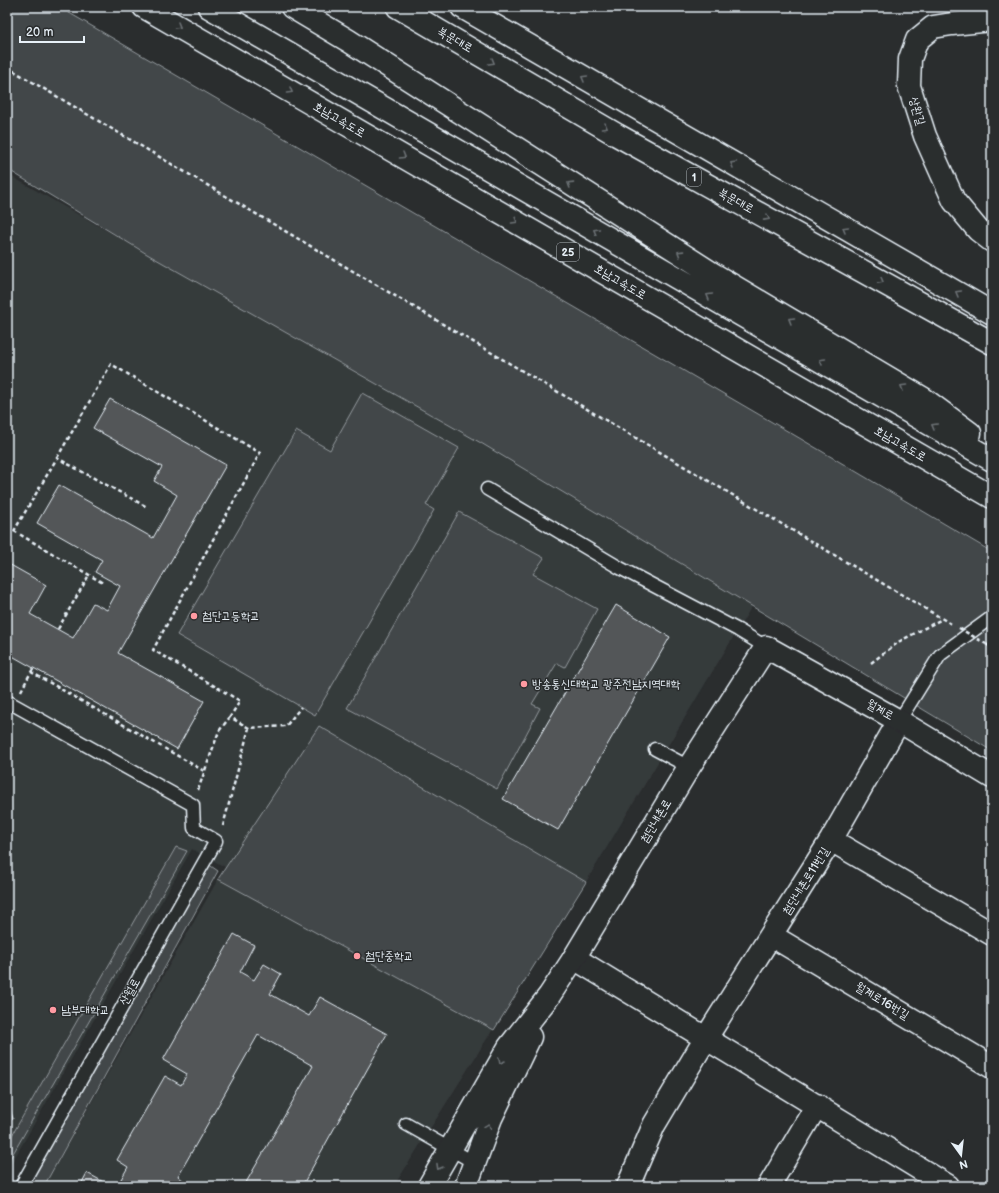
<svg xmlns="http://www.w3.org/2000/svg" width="999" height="1193" font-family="'Balsamiq Sans','Poor Story',sans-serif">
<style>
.built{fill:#363a3b}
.green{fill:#424648;stroke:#959ca0}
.building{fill:#535759;stroke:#e8f1f8}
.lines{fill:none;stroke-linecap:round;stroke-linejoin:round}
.service-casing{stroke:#e8f1f8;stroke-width:15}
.minor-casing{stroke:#e8f1f8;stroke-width:25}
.tertiary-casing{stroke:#e8f1f8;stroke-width:25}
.primary-casing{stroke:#e8f1f8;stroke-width:25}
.motorway-casing{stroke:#e8f1f8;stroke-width:25}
.path{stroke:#e8f1f8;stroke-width:2.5;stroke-dasharray:4 3;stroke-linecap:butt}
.service{stroke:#2a2d2e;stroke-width:12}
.minor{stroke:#2a2d2e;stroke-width:22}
.tertiary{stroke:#2a2d2e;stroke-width:22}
.primary{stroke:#2a2d2e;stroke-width:22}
.motorway{stroke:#2a2d2e;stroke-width:22}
.path-bridge{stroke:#e8f1f8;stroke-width:2.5;stroke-dasharray:4 3;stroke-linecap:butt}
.oneway{stroke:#6c7275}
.poi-dot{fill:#ff9aa2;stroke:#2a2d2e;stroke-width:1.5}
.labels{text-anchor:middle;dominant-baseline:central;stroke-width:3;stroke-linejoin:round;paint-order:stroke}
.shield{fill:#2a2d2e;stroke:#afb6bb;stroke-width:1}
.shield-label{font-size:11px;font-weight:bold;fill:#e8f1f8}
.street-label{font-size:12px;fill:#e8f1f8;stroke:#2a2d2e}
.poi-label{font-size:12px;fill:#e8f1f8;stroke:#2a2d2e;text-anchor:start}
</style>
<rect width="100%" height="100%" fill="#2a2d2e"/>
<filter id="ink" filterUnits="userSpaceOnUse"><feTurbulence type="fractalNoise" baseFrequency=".025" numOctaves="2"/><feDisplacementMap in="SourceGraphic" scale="8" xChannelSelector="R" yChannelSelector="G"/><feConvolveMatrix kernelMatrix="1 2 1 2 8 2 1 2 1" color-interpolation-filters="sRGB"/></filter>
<g filter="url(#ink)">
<path class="built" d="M7,174L481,443L752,606L586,882L394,1186H44L225,867L192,849L7,1171Z"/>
<path class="green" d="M7,7H59L801,439L992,552V751L481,443L147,254L7,169Z
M362,393L459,448L426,505L434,510L315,715L177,635L296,431L330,450Z
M459,512L544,558L533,574L597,609L565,667L557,663L532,704L540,708L497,789L347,708Z
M319,726L586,882L494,1030L218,879Z
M176,847L187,851L7,1164V1144Z
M208,864L218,871L44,1186H26Z"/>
<path class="building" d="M110,399L226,465L118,653L204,701L177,749L7,653V563L46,585L30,614L73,638L93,603L107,610L120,586L95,572L102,560L37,523L59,485L153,538L177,495L154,481L162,467L93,428Z
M616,605L670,637L558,830L503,799Z
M234,934L254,945L240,972L254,980L264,964L281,974L270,994L309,1016L320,997L387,1034L302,1186H244L313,1066L258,1035L178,1176L186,1183L184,1186H117L128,1167L117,1160L165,1076L181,1085L187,1074L163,1060Z
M7,1098L13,1119L7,1121Z
M87,1173L111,1186H80Z"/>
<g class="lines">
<defs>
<path id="service" d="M487,489L620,568L738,630L766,647
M7,701L193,805L194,828L216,841L21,1186
M899,721L940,655L992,617
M655,749L689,767
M406,1124L475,1163"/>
<path id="minor" d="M992,20L952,24L933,27L917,40L910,59L909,86L925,136L954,201L978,230L992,241
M831,840L992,934
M772,936L992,1067
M574,958L948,1186
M628,1186L654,1125L706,1038L831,840L899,721
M769,1186L817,1105"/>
<path id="tertiary" d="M429,1186L509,1047L549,996L574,958L689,767L766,647L899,721L992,777
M466,1186L491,1118L530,1037"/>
<path id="primary" d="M398,7L617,135L992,343
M462,7L992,313"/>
<path id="motorway" d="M144,7L992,497
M209,7L992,460
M292,7L349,41L713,274L924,399L970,433"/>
</defs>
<use href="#service" class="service-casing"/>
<use href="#minor" class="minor-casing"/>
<use href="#tertiary" class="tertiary-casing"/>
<use href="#primary" class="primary-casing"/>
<use href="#motorway" class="motorway-casing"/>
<path class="path" d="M7,67L953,625
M57,458L111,364L260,453L153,650L240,701L230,717L249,728
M7,528L14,531L57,458L147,507
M14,531L103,583
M58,629L89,575
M986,644L992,648
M871,663L900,641L942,619
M31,672L35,667
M21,691L31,672L204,771
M198,790L219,731L230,717
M223,826L249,728L286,726L301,707"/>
<use href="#service" class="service"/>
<use href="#minor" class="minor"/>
<use href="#tertiary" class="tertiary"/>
<use href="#primary" class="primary"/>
<use href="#motorway" class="motorway"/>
<path class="path-bridge" d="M959,628L986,644"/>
</g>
<defs><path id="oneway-chevron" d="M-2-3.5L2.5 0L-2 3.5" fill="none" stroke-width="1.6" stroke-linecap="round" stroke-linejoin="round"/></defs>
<g class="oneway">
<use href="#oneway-chevron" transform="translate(178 26) rotate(30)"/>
<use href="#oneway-chevron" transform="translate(492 62) rotate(30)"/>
<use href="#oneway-chevron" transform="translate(584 78) rotate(-150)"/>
<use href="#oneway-chevron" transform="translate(290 91) rotate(30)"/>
<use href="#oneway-chevron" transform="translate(605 127) rotate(30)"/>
<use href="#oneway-chevron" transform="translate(403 156) rotate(30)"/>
<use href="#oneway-chevron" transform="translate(733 164) rotate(-150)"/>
<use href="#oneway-chevron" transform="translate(570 184) rotate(-148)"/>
<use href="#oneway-chevron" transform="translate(767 218) rotate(29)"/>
<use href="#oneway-chevron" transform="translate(515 221) rotate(30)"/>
<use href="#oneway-chevron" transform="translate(845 229) rotate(-150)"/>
<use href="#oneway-chevron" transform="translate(596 231) rotate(-150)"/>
<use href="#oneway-chevron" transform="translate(680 253) rotate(-148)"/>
<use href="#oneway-chevron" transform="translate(881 281) rotate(29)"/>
<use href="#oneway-chevron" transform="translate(958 293) rotate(-150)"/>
<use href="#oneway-chevron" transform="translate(709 296) rotate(-150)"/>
<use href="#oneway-chevron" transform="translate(791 320) rotate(-149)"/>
<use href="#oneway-chevron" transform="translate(822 361) rotate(-150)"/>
<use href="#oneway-chevron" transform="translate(903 387) rotate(-149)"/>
<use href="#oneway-chevron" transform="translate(934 426) rotate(-150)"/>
<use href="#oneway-chevron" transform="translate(501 1061) rotate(120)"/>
<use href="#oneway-chevron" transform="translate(488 1126) rotate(-69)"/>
<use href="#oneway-chevron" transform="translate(439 1167) rotate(120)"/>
</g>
</g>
<g class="poi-dot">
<circle cx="194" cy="616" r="4"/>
<circle cx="524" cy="684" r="4"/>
<circle cx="357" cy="956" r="4"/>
<circle cx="53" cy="1010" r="4"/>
</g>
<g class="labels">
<g class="shield">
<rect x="687" y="168" width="14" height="18" rx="3"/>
<rect x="557" y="243" width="22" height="18" rx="3"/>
</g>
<g class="shield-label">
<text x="694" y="177">1</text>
<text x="568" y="252">25</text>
</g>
<g class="street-label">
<text transform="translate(455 40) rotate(30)">북문대로</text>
<text transform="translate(917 111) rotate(73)">상완길</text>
<text transform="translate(339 120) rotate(30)">호남고속도로</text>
<text transform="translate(736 201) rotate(29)">북문대로</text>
<text transform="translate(620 282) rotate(30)">호남고속도로</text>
<text transform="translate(900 444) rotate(30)">호남고속도로</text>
<text transform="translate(880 710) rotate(29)">월계로</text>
<text transform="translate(656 821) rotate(-59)">첨단내촌로</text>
<text transform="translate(806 881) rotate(-58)">첨단내촌로11번길</text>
<text transform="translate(130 992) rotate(-61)">산월로</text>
<text transform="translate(882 1001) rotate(31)">월계로16번길</text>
</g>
<g class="poi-label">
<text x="202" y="616">첨단고등학교</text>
<text x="532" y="684">방송통신대학교 광주전남지역대학</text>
<text x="365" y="956">첨단중학교</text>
<text x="61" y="1010">남부대학교</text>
</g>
</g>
<rect width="999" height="1193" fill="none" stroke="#2a2d2e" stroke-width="24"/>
<rect x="12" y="12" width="975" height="1169" fill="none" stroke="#e8f1f8" stroke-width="1.5" filter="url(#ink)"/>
<g transform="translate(961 1155) rotate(165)" stroke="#2a2d2e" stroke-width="3" paint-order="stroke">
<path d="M0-3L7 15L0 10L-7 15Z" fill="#e8f1f8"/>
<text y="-6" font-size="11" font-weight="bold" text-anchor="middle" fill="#e8f1f8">N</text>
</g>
<path d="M20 36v6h64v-6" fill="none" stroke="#e8f1f8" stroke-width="2"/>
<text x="26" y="36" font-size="12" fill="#e8f1f8" stroke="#2a2d2e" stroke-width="3" paint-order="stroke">20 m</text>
</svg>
